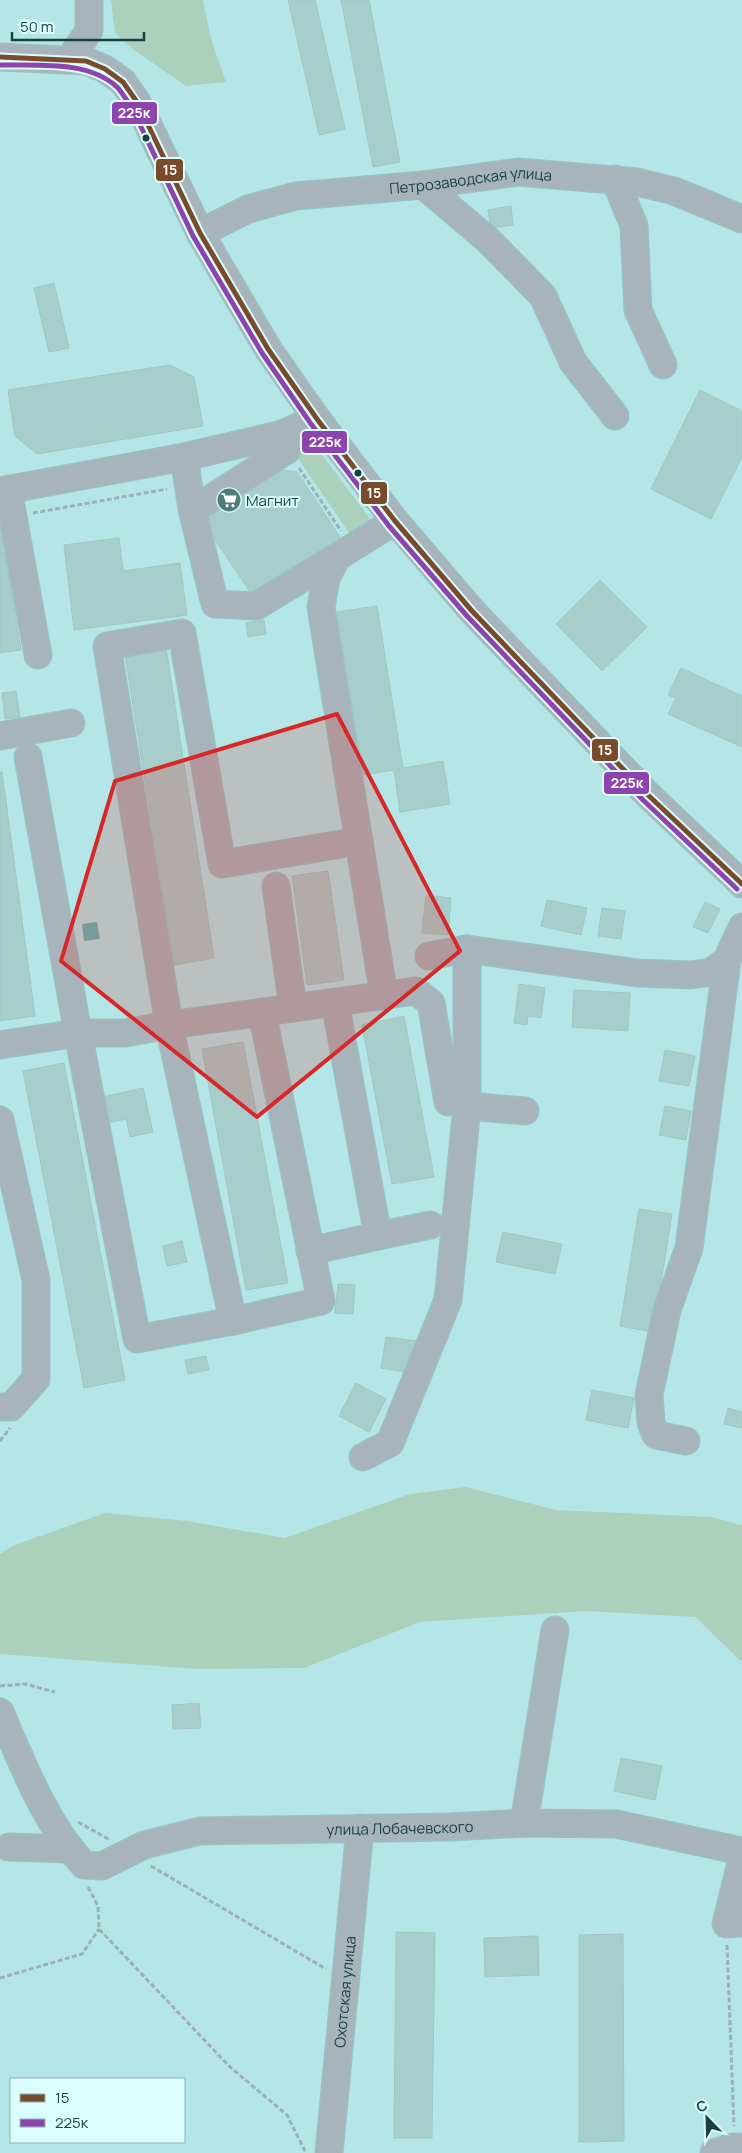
<svg xmlns="http://www.w3.org/2000/svg" width="742" height="2153" font-family="Manrope,sans-serif">
<style>
.green{fill:#abd1bd}
.water{fill:#62b8bb}
.building{fill:#a8cecb;stroke:#a0c6c3}
.lines{fill:none;stroke-linecap:round;stroke-linejoin:round}
.minor-casing{stroke:#9ac1c2;stroke-width:29}
.path{stroke:#9db0b5;stroke-width:3;stroke-dasharray:5 2.5;stroke-linecap:butt}
.minor{stroke:#a7b4bb;stroke-width:26}
.bus-1-casing{stroke:#dbfdfd;stroke-width:9}
.bus-2-casing{stroke:#dbfdfd;stroke-width:9}
.bus-1{stroke:#7a4b2a;stroke-width:5}
.bus-2{stroke:#8e44ad;stroke-width:5}
.marked{fill:#d62828;fill-opacity:0.2;stroke:#d62828;stroke-width:4;stroke-linejoin:round}
.bus-dot{fill:#1a4142;stroke:#dbfdfd;stroke-width:2}
.labels{text-anchor:middle;dominant-baseline:central;stroke-width:4;stroke-linejoin:round;paint-order:stroke}
.street-label{font-size:15px;fill:#1a4142;stroke:#dbfdfd}
.poi-label{font-size:15px;fill:#1a4142;stroke:#dbfdfd;text-anchor:start}
.line-badge{stroke:#dbfdfd;stroke-width:2}
.badge-label{font-size:14px;text-anchor:middle;font-weight:bold;fill:#fff}
</style>
<rect width="100%" height="100%" fill="#b5e6e7"/>
<path class="green" d="M111,0H203L211,39L226,82L186,86L134,50L115,33Z
M313,443L371,520L352,537L295,454Z
M466,1487L556,1510L711,1517L742,1525V1662L695,1617L585,1611L420,1622L304,1668L197,1669L0,1654V1554L12,1546L105,1513L187,1521L285,1538L410,1494Z"/>
<path class="water" d="M97,922L100,939L84,941L82,924Z"/>
<path class="building" d="M288,0H315L345,129L319,135Z
M341,0H369L400,162L373,167Z
M511,206L513,225L491,228L488,210Z
M54,283L69,348L49,352L34,288Z
M170,365L194,377L203,426L37,454L15,436L8,390Z
M700,390L742,411V457L711,519L651,489Z
M276,469L297,472L344,543L256,601L201,519Z
M0,524L21,650L0,653Z
M119,538L123,571L180,563L187,615L74,630L64,545Z
M600,580L647,627L602,671L556,624Z
M377,606L403,768L443,761L450,804L400,812L394,770L363,775L337,612Z
M264,620L266,634L248,637L246,623Z
M165,641L214,958L174,965L124,648Z
M681,668L742,696V747L668,714L676,698L668,695Z
M16,691L20,717L5,719L2,693Z
M0,772H2L35,1016L0,1021Z
M328,871L344,980L307,985L292,876Z
M426,895L451,898L448,935L422,933Z
M547,900L587,908L581,935L541,926Z
M705,902L720,909L708,933L693,927Z
M602,908L625,911L621,939L598,936Z
M519,984L545,988L541,1018L528,1016L527,1025L514,1023Z
M574,990L630,993L628,1031L572,1027Z
M404,1016L434,1177L392,1184L362,1025Z
M243,1042L288,1283L246,1290L202,1049Z
M665,1050L695,1056L689,1086L659,1081Z
M64,1063L125,1380L84,1388L23,1071Z
M143,1088L153,1132L130,1137L126,1119L108,1123L102,1097Z
M665,1106L691,1111L686,1140L659,1135Z
M639,1209L672,1214L653,1332L620,1326Z
M503,1232L562,1244L555,1274L496,1262Z
M182,1241L187,1262L167,1266L163,1246Z
M338,1284L355,1285L353,1314L335,1313Z
M386,1337L417,1341L413,1373L381,1368Z
M206,1356L209,1370L188,1374L185,1360Z
M356,1383L386,1399L369,1432L339,1416Z
M592,1390L634,1398L628,1428L586,1420Z
M728,1408L742,1412V1428L724,1424Z
M199,1703L201,1728L173,1729L172,1705Z
M621,1758L662,1766L655,1800L614,1791Z
M396,1932L435,1933L432,2138H394Z
M623,1934L624,2141L579,2142V1935Z
M538,1936L539,1975L485,1977L484,1938Z"/>
<g class="lines">
<defs>
<g id="minor">
<path d="M0,57L86,61L105,69L123,82L137,102L200,233L268,349L317,419L395,521L472,611L648,795L742,884"/>
<path d="M69,60L89,31V0"/>
<path d="M615,179L634,226L638,310L663,365"/>
<path d="M423,185L489,241L543,296L573,362L615,416"/>
<path id="s1" d="M200,233L248,209L296,196L423,185L518,172L637,182L674,191L742,219"/>
<path d="M184,457L192,509L215,604L256,606L337,557"/>
<path d="M8,489L38,655"/>
<path d="M0,491L184,457L279,435L317,419"/>
<path d="M204,503L287,450L279,435"/>
<path d="M0,736L71,723"/>
<path d="M28,757L78,1033L137,1339L233,1321L169,1025L107,646L182,633L222,864L359,841"/>
<path d="M276,886L293,1008"/>
<path d="M429,956L467,949L638,973L691,975L711,972L727,960L742,927"/>
<path d="M384,996L321,607L326,578L337,557L395,521"/>
<path d="M335,1002L378,1236L430,1225"/>
<path d="M0,1045L78,1033H125L169,1025L416,991L431,1003L448,1102"/>
<path d="M467,1106L525,1111"/>
<path d="M0,1120L36,1280V1379L11,1407H0"/>
<path d="M310,1251L378,1236"/>
<path d="M233,1321L321,1301L262,1012"/>
<path d="M686,1441L656,1435L651,1423L649,1395L667,1310L689,1248L727,960"/>
<path d="M363,1457L390,1443L448,1300L467,1106V949"/>
<path id="s2" d="M0,1712C23,1764 44,1822 84,1865L102,1866L144,1845L200,1831L450,1827L524,1823L616,1824L742,1851"/>
<path d="M524,1823L555,1630"/>
<path d="M9,1847L69,1849"/>
<path d="M742,1859L726,1924L742,1923"/>
<path id="s3" d="M329,2153L360,1828"/>
<path d="M714,2153L734,2147H742"/>
</g>
</defs>
<use href="#minor" class="minor-casing"/>
<path class="path" d="M299,468L341,531
M33,513L167,489
M0,1441L10,1428
M0,1686L25,1684L55,1692
M78,1822L110,1840
M151,1866L326,1969
M88,1887L98,1906L99,1929L229,2066L287,2115L306,2153
M727,1945L734,2126
M0,1978L82,1954L99,1929"/>
<use href="#minor" class="minor"/>
<defs>
<path id="bus-1" d="M0,57L86,61L105,69L123,82L137,102L200,233L268,349L317,419L395,521L472,611L648,795L742,884"/>
<path id="bus-2" d="M0,65C37,66 88,60 117,87C122,92 126,100 131,106L193,236L262,353L311,424L389,526L467,616L643,800L737,889"/>
</defs>
<use href="#bus-1" class="bus-1-casing"/>
<use href="#bus-2" class="bus-2-casing"/>
<use href="#bus-1" class="bus-1"/>
<use href="#bus-2" class="bus-2"/>
</g>
<path class="marked" d="M337,714L460,951L257,1117L61,961L115,781Z"/>
<defs>
<symbol id="supermarket-disc" viewBox="-11 -11 22 22"><circle r="9.5" fill="#507b7c" stroke="#dbfdfd"/><path d="M-6-5.5h2.5l.6 2H6L4.5 2H-2.5L-4.4-4H-6ZM-1.5 3.2a1.3 1.3 0 1 0 .1 0ZM3 3.2a1.3 1.3 0 1 0 .1 0Z" fill="#fff"/></symbol>
</defs>
<g fill-rule="evenodd">
<use href="#supermarket-disc" x="215" y="486" width="28" height="28"/>
</g>
<g class="bus-dot">
<circle cx="146" cy="138" r="4.5"/>
<circle cx="358" cy="473" r="4.5"/>
</g>
<g class="labels">
<g class="street-label">
<text stroke="none"><textPath href="#s1" startOffset="279">Петрозаводская улица</textPath></text>
<text stroke="none"><textPath href="#s2" startOffset="498">улица Лобачевского</textPath></text>
<text stroke="none"><textPath href="#s3" startOffset="162">Охотская улица</textPath></text>
</g>
<g class="poi-label">
<text x="246" y="500">Магнит</text>
</g>
</g>
<g class="line-badge">
<rect x="111" y="101" width="47" height="24" rx="5" fill="#8e44ad"/>
<rect x="155" y="158" width="29" height="24" rx="5" fill="#7a4b2a"/>
<rect x="301" y="430" width="47" height="24" rx="5" fill="#8e44ad"/>
<rect x="360" y="481" width="28" height="24" rx="5" fill="#7a4b2a"/>
<rect x="591" y="738" width="28" height="24" rx="5" fill="#7a4b2a"/>
<rect x="603" y="771" width="47" height="24" rx="5" fill="#8e44ad"/>
</g>
<g class="badge-label">
<text x="134" y="118">225к</text>
<text x="170" y="175">15</text>
<text x="325" y="447">225к</text>
<text x="374" y="498">15</text>
<text x="605" y="755">15</text>
<text x="627" y="788">225к</text>
</g>
<rect x="10" y="2078" width="175" height="65" fill="#dbfdfd" stroke="#8eb2b2"/>
<rect x="20" y="2094" width="25" height="8" fill="#7a4b2a" stroke="#8eb2b2"/>
<text x="55" y="2103" font-size="15" fill="#1a4142">15</text>
<rect x="20" y="2119" width="25" height="8" fill="#8e44ad" stroke="#8eb2b2"/>
<text x="55" y="2128" font-size="15" fill="#1a4142">225к</text>
<g transform="translate(707 2118) rotate(337)" stroke="#dbfdfd" stroke-width="4" paint-order="stroke">
<path d="M0-4L9 19L0 12L-9 19Z" fill="#1a4142"/>
<text y="-8" font-size="14" font-weight="bold" text-anchor="middle" fill="#1a4142">С</text>
</g>
<path d="M12 32v8h132v-8" fill="none" stroke="#1a4142" stroke-width="2.5"/>
<text x="20" y="32" font-size="15" fill="#1a4142" stroke="#dbfdfd" stroke-width="4" paint-order="stroke">50 m</text>
</svg>
